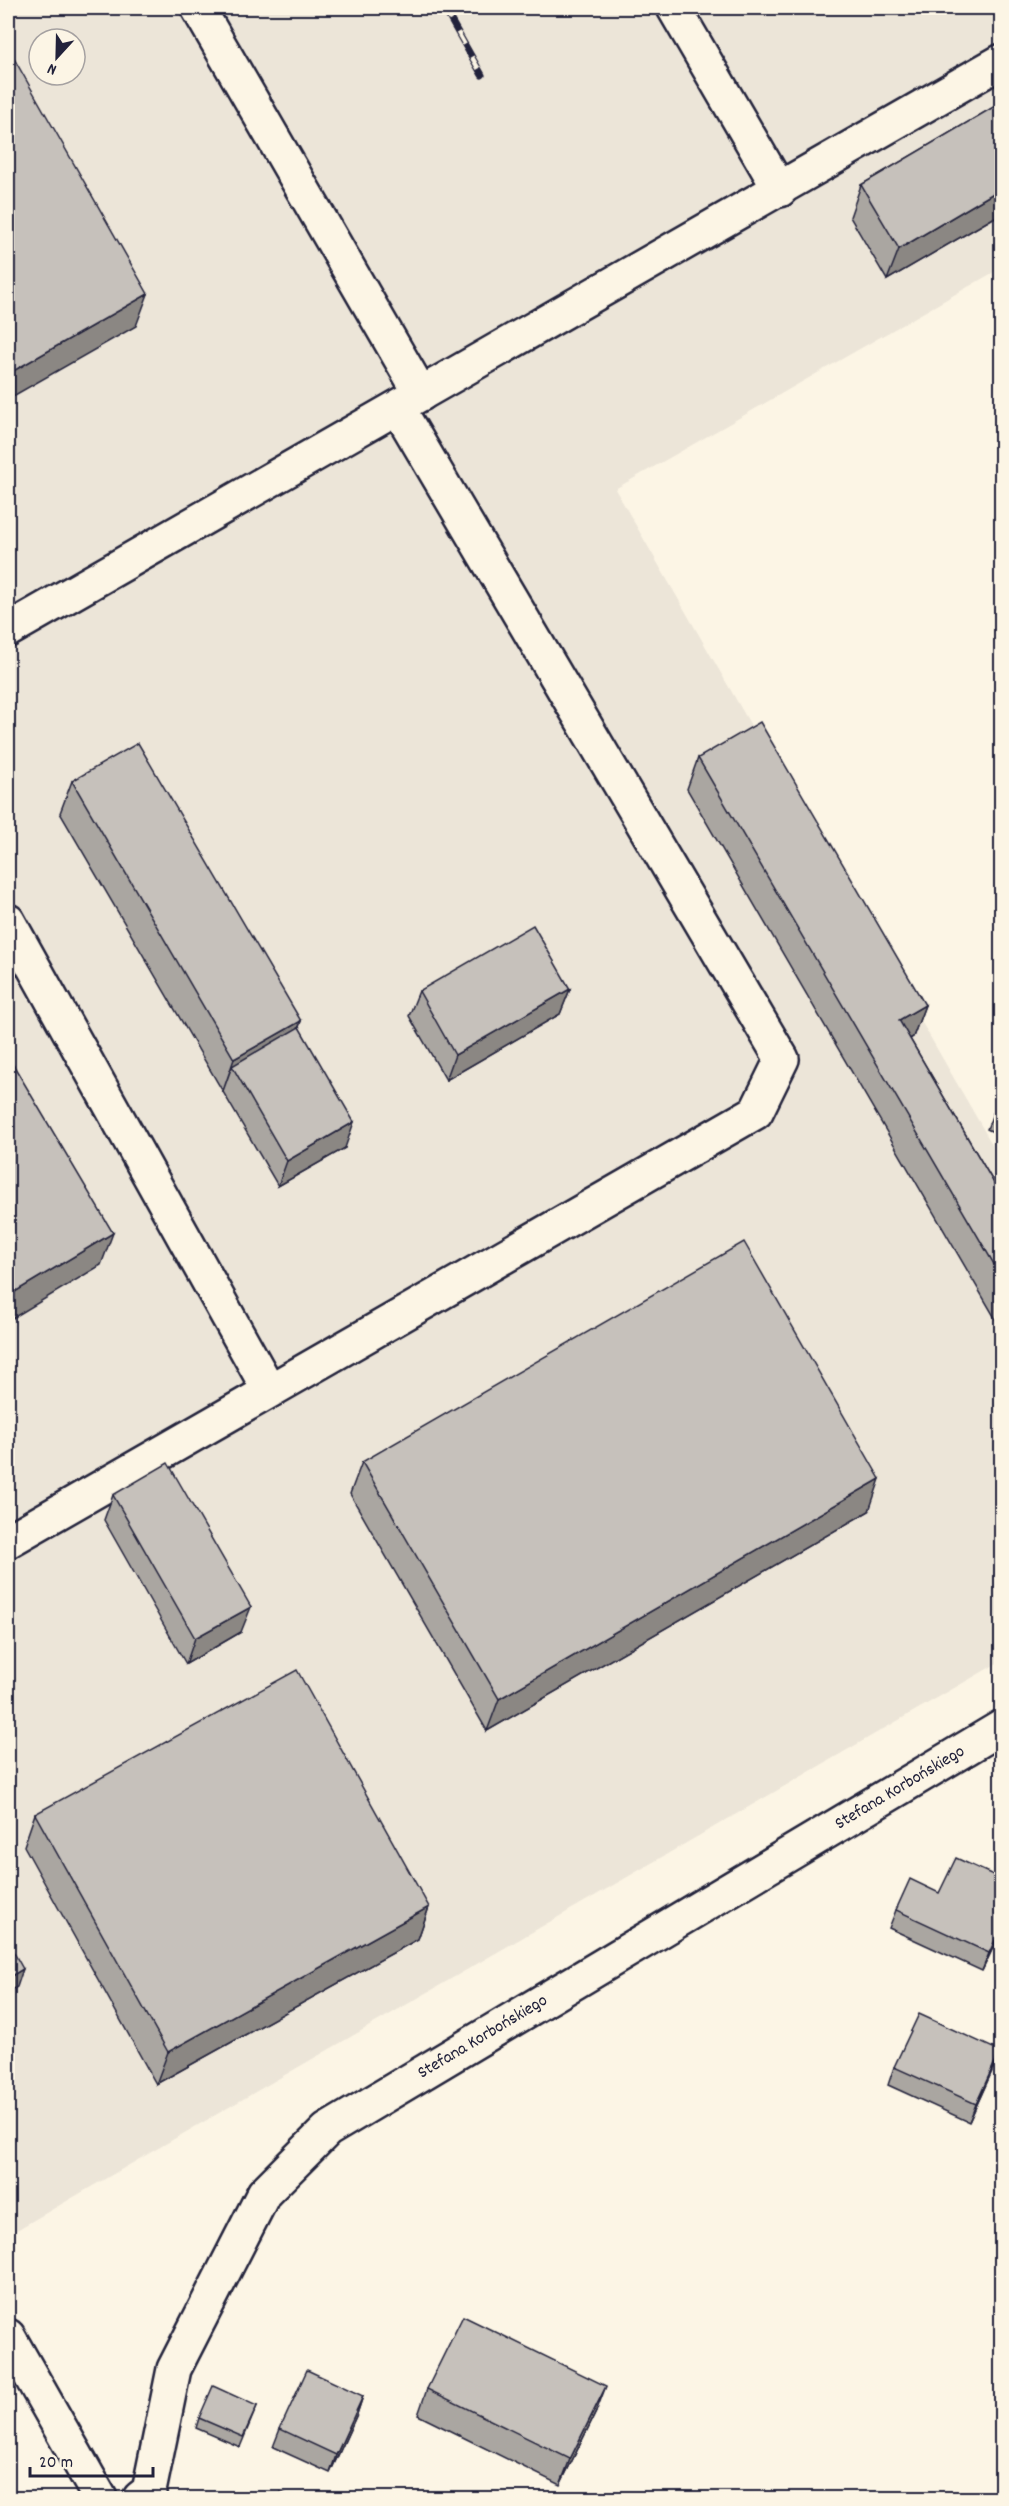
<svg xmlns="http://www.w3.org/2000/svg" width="1009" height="2506" font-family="Dekko,sans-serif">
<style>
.built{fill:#ece5d8;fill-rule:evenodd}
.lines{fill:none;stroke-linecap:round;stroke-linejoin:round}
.minor-casing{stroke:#22223b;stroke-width:38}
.minor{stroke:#fcf5e5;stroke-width:33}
.rail-casing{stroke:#22223b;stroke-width:7}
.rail{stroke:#fcf5e5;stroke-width:4.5;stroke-dasharray:14;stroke-linecap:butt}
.wall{fill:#aaa6a1;stroke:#22223b;stroke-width:1.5}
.shaded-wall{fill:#8b8783;stroke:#22223b;stroke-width:1.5}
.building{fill:#c6c1bb;stroke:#22223b;stroke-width:1.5}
.labels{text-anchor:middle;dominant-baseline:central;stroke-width:5;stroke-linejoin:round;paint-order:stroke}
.street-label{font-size:18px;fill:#22223b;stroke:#fcf5e5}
</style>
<rect width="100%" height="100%" fill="#fcf5e5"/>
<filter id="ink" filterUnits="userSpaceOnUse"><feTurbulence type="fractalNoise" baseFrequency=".0167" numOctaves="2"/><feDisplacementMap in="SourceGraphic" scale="12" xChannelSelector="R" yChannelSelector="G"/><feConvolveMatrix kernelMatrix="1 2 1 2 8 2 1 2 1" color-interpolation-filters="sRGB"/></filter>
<g filter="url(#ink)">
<path class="built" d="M8,8H1001V268L615,489L1001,1160V1661L8,2235ZM39,39H75V75H39Z"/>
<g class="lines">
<defs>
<g id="minor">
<path d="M198,8L421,394"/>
<path d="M674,8L780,190"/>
<path d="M8,630L1002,61"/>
<path d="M8,921L269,1390"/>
<path d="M8,1541L756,1112L782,1059L398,408"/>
<path d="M8,2336L100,2498"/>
<path id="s1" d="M140,2498L149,2491L174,2369L264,2193L327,2130L1002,1727"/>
</g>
</defs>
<use href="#minor" class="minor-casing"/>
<use href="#minor" class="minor"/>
<defs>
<path id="rail" d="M444,8L482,75"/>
</defs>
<use href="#rail" class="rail-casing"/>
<use href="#rail" class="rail"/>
</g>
<path class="wall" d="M1002,102V213L887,280L850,217L861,185Z
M698,758L925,1005L913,1037L910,1039L1002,1197V1330L687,789Z
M72,781L301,1021L299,1027L345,1148L278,1186L60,813Z
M570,989L560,1014L446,1080L409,1016L419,991Z
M1002,1095V1136L987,1129L994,1111Z
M362,1462L869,1511L487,1731L350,1494Z
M113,1495L241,1632L186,1664L104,1520Z
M35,1814L429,1907L418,1939L156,2084L24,1846Z
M1002,1879V1929L982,1971L889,1928L896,1910L939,1893Z
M1000,2051L993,2069L969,2122L888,2085L894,2067Z
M427,2389L596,2412L560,2485L418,2415Z
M363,2396L357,2414L330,2473L273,2447L280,2429Z
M257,2406L240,2447L196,2428L199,2418Z"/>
<path class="shaded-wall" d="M1002,188V213L887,280L899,249Z
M148,294L136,326L8,399V374Z
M570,989L560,1014L446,1080L455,1055Z
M925,1005L913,1037L887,1052L899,1020Z
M301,1021L289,1053L232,1066L223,1091L234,1059Z
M354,1122L345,1148L278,1186L287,1161Z
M113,1233L101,1265L8,1321V1296Z
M1002,1269V1288L995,1277L998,1271Z
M880,1479L869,1511L487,1731L499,1699Z
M251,1607L241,1632L186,1664L195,1638Z
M429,1907L418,1939L156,2084L168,2052Z
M1002,1925V1929L982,1971L989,1953Z
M23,1969L17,1987L8,1992V1978Z
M1000,2051L993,2069L969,2122L976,2104Z
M606,2386L596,2412L560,2485L570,2459Z
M363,2396L357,2414L330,2473L336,2455Z"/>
<path class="building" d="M8,48L148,294L8,374Z
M1002,102V188L899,249L861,185Z
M760,722L925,1005L899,1020L1002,1197V1269L998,1271L698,758Z
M138,743L301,1021L234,1059L72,781Z
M533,925L570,989L455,1055L419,991Z
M299,1027L354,1122L287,1161L232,1066Z
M8,1056L113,1233L8,1296Z
M1002,1095V1115L994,1111Z
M744,1242L880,1479L499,1699L362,1462Z
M1002,1274V1288L995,1277Z
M168,1463L251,1607L195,1638L113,1495Z
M297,1670L429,1907L168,2052L35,1814Z
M956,1858L1002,1879V1925L989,1953L896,1910L910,1879L939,1893Z
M8,1942L23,1969L8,1978Z
M919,2014L1000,2051L976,2104L894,2067Z
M463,2316L606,2386L570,2459L427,2389Z
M307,2370L363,2396L336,2455L280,2429Z
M213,2386L257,2406L243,2437L199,2418Z
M281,2492L296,2499H278Z"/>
</g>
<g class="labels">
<g class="street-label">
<text stroke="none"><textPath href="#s1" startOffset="1090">Stefana Korbońskiego</textPath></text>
<text stroke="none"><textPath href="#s1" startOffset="604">Stefana Korbońskiego</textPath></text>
</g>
</g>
<rect width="1009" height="2506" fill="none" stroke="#fcf5e5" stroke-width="30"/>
<rect x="15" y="15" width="979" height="2476" fill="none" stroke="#22223b" stroke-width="2" filter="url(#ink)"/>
<g transform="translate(57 57) rotate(202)"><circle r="28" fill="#fcf5e5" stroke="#a5a1a1" stroke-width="1.5"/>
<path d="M0-4.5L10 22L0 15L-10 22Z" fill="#22223b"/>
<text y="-9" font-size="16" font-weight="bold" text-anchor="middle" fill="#22223b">N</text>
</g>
<path d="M30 2467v9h123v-9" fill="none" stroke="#22223b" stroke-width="3"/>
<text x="39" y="2467" font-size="18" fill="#22223b" stroke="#fcf5e5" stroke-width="4.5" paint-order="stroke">20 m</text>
</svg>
